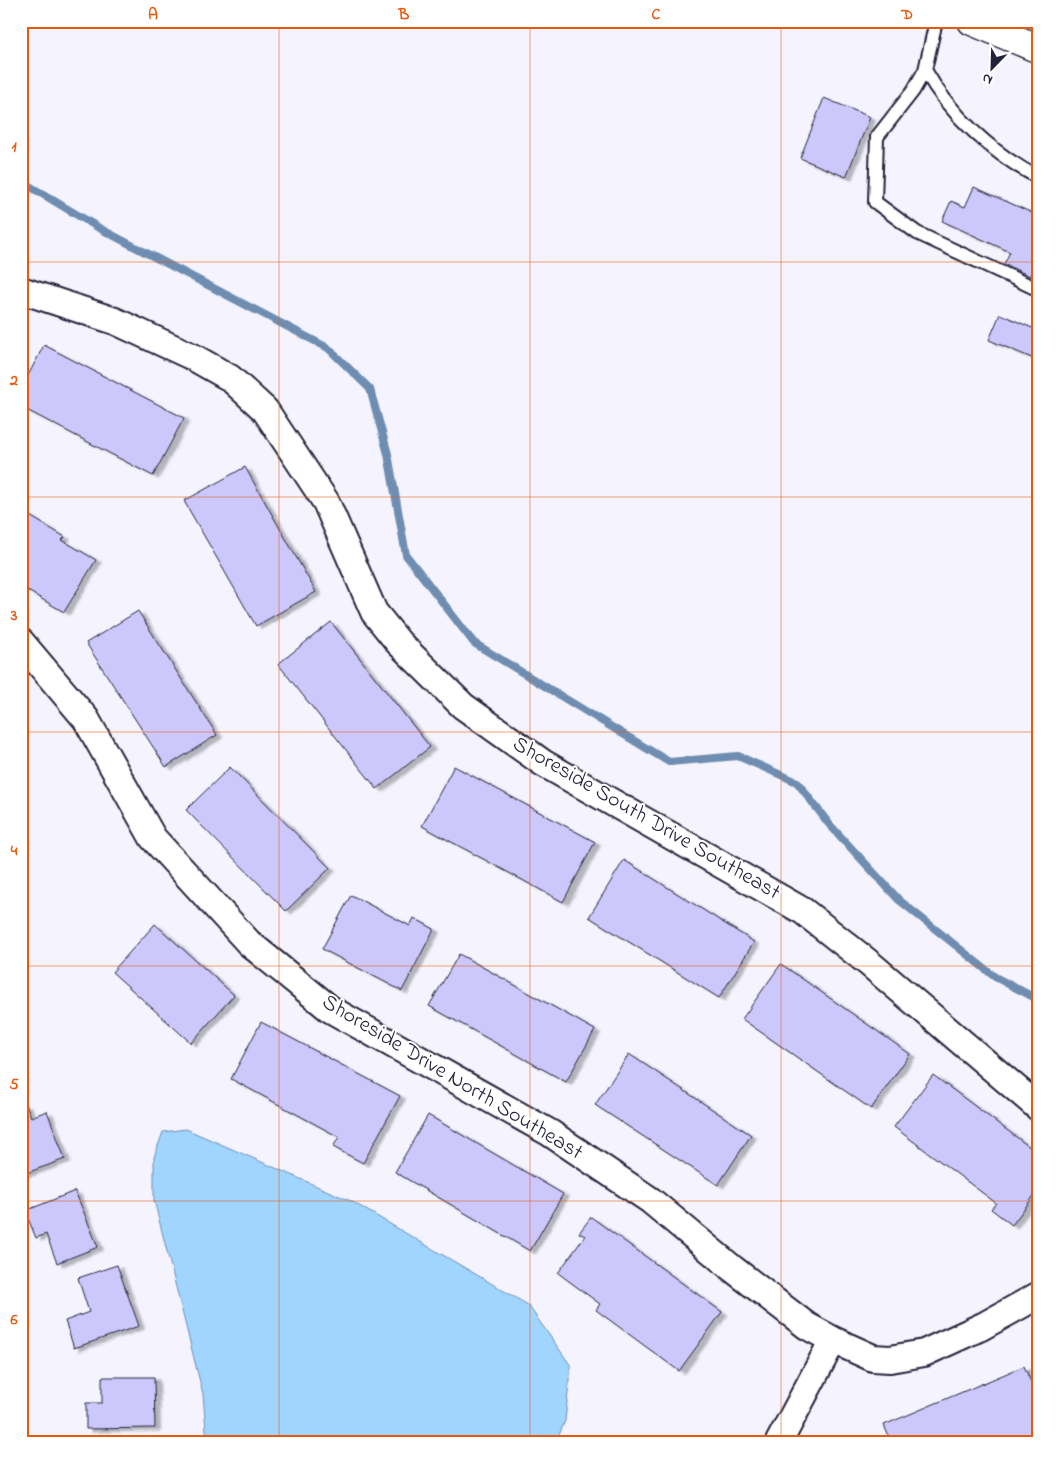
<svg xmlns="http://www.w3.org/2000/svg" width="1060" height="1463" font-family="'Indie Flower',sans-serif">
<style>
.water{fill:#a0d5ff;stroke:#6e8db1}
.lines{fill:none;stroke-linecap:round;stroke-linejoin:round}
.stream{stroke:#6e8db1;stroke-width:8}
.building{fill:#ccc8fb;stroke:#22223b;filter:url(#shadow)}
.lane-casing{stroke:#22223b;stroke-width:16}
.street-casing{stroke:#22223b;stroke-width:30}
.secondary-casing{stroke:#22223b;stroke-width:31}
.lane{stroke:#fff;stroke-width:12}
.street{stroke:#fff;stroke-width:26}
.secondary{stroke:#fff;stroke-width:28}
.grid{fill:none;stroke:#e8590c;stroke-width:1;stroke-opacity:0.55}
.labels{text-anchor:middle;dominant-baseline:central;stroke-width:4;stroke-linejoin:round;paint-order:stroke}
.street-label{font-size:22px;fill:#22223b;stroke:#fff}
.neatline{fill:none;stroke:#e8590c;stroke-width:2}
.grid-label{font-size:16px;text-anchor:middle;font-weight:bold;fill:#e8590c}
</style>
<defs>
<filter id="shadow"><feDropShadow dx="5.5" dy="3" stdDeviation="1" flood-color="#0004"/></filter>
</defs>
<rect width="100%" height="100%" fill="#f5f4fe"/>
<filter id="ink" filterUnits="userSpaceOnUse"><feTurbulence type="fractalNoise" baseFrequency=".02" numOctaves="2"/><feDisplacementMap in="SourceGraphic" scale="10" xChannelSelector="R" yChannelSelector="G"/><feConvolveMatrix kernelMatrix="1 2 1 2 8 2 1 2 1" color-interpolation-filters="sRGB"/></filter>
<g filter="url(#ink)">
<path class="water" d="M186,1129L351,1201L528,1305L571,1366L565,1421L556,1442H207L203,1394L154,1200V1157L163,1132Z"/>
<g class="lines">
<path class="stream" d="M21,181L99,228L328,348L370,389L388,454L406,555L474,643L669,762L738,756L797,782L829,824L899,900L995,977L1039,1000"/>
</g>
<path class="building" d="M824,98L870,117L846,177L800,158Z
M974,187L1039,216V263L1036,262L1030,276L1004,264L1010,252L942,221L951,201L965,207Z
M1000,314L1039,331V361L989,340Z
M44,345L184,418L153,476L21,407V389Z
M245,467L316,592L256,626L184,501Z
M23,512L65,537L62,540L96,560L64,612L21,587V515Z
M138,611L217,735L166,767L86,643Z
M331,622L430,747L377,789L278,664Z
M454,766L595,842L563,902L422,826Z
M230,767L330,868L286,911L186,810Z
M624,860L754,942L719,998L589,917Z
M351,895L410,926L414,918L434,929L402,991L322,949Z
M155,924L234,995L191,1043L112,972Z
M459,954L595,1030L566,1082L429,1006Z
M781,964L910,1054L871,1109L742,1019Z
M261,1022L400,1096L363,1163L333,1147L339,1137L231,1079Z
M629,1054L751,1135L718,1185L595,1105Z
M933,1075L1039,1154V1189L1012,1225L991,1209L996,1203L894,1127Z
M26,1104L31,1117L47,1111L65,1159L21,1175V1105Z
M428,1115L563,1194L530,1251L395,1172Z
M75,1191L98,1247L57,1263L46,1234L36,1238L25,1211Z
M591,1217L722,1312L679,1371L596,1310L600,1304L558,1273L585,1236L579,1233Z
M117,1265L139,1326L74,1348L65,1321L89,1312L78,1278Z
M1024,1366L1039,1401V1419L1033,1422L1037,1432L1013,1442H891L884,1425Z
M102,1377H154L155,1428L86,1429V1403H102Z"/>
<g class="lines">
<defs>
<path id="lane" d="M936,21L925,70C950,115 993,154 1039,178
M925,70L913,91L877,137L875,202L917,233L1039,290"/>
<path id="street" d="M21,290L115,321L193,357L230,378L265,410L326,502L374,612L399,643L463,706L543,763L803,911L870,964L1039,1108
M21,642L86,719L153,838L249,943L330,1009L550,1133L650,1200L733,1269L807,1326L833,1340L873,1358L890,1359L924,1353L983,1326L1039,1295
M779,1442L833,1340"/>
<path id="secondary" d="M972,21L1039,49"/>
</defs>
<use href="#lane" class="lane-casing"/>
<use href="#street" class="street-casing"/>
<use href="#secondary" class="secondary-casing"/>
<use href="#lane" class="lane"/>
<use href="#street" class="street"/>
<use href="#secondary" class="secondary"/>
</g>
</g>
<path class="grid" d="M279,21V1442M530,21V1442M781,21V1442M21,262H1039M21,497H1039M21,732H1039M21,966H1039M21,1201H1039"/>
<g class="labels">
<g class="street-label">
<text transform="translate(646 819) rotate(30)">Shoreside South Drive Southeast</text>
<text transform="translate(452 1078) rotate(31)">Shoreside Drive North Southeast</text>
</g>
</g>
<rect width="1060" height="1463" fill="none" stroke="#fff" stroke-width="55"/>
<g transform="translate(992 68) rotate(203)" stroke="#ffffff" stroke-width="4" paint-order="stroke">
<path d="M0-4L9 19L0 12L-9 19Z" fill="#22223b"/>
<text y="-8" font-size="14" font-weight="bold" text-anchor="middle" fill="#22223b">N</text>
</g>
<rect x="28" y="28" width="1004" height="1408" class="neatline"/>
<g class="grid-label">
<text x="153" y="19">A</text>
<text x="404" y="19">B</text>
<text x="656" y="19">C</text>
<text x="907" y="19">D</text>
<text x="14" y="151">1</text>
<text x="14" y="385">2</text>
<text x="14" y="620">3</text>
<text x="14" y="855">4</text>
<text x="14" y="1089">5</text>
<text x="14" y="1324">6</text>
</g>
</svg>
